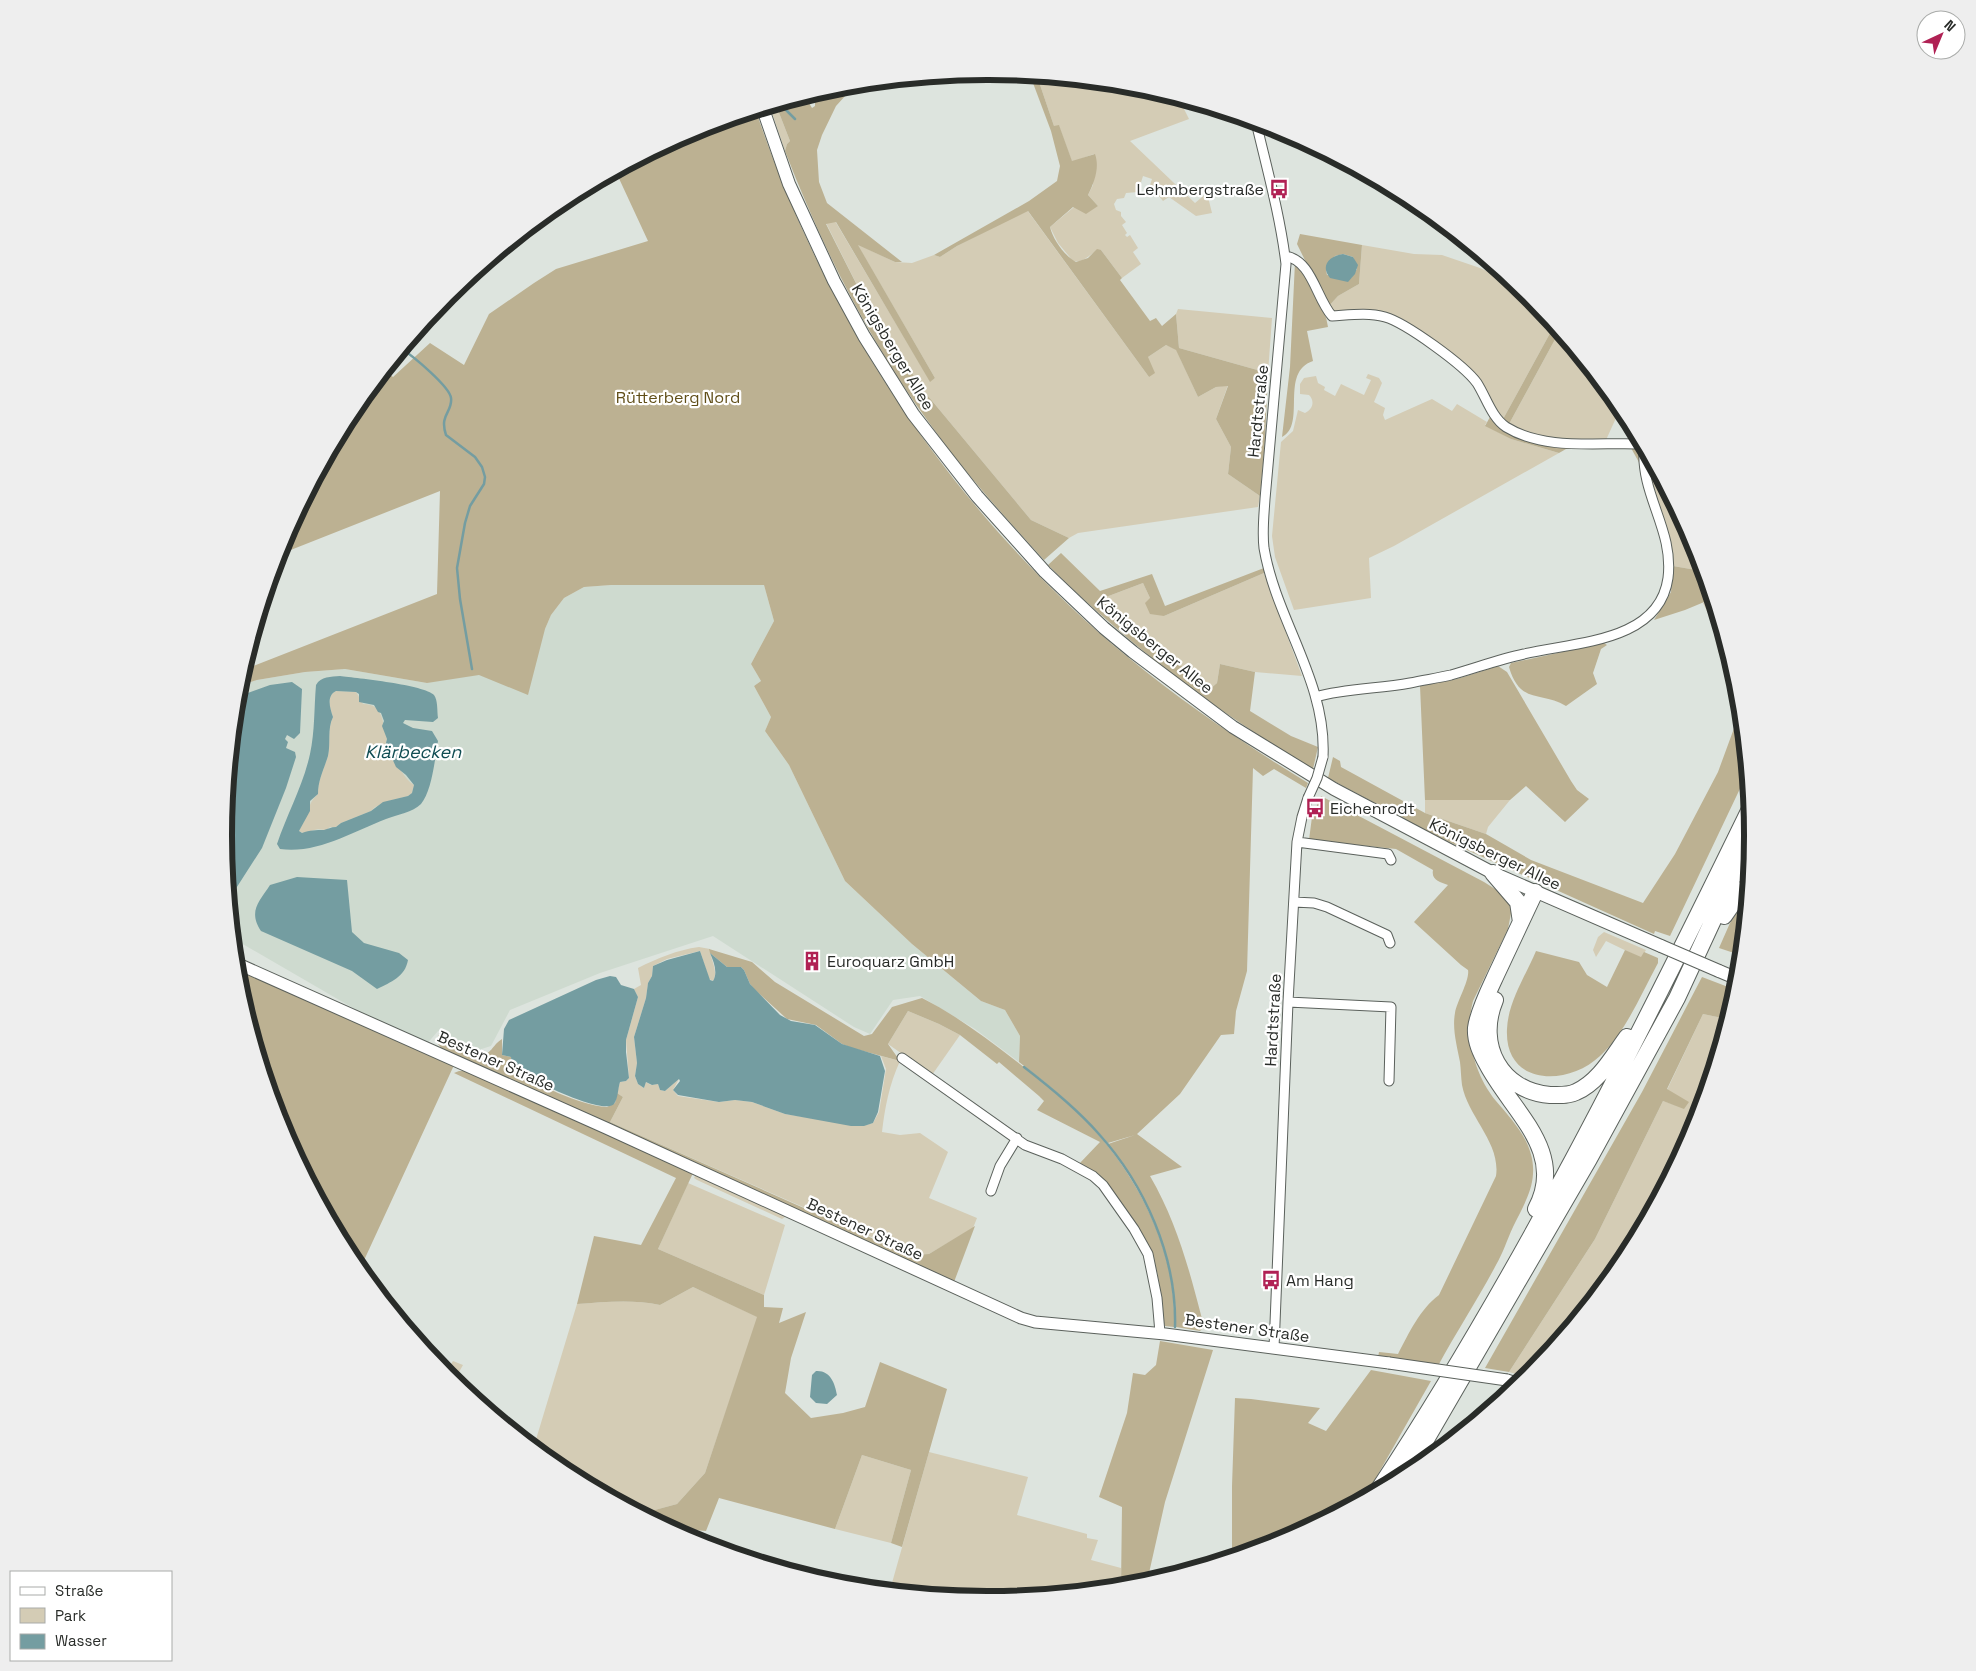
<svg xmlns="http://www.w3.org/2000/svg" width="1976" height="1671" font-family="'Space Grotesk',sans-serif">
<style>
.built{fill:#cedacf}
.green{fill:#d4ccb5}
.forest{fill:#bcb192;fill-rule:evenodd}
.water{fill:#749da1;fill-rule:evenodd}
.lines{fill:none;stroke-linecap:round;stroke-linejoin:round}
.stream{stroke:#749da1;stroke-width:2.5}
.minor-casing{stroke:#5b615c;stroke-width:11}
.tertiary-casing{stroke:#5b615c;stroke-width:13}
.secondary-casing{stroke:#5b615c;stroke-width:14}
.motorway-casing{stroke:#5b615c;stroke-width:18}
.minor{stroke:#fff;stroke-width:9}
.tertiary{stroke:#fff;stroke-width:11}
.secondary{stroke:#fff;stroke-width:12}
.motorway{stroke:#fff;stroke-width:16}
.minor-bridge-casing{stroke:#5b615c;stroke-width:11;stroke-linecap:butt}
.tertiary-bridge-casing{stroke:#5b615c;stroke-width:13;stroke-linecap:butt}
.secondary-bridge-casing{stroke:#5b615c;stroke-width:14;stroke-linecap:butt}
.minor-bridge{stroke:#fff;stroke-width:9}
.tertiary-bridge{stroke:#fff;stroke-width:11}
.secondary-bridge{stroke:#fff;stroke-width:12}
.labels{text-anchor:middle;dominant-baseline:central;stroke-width:4.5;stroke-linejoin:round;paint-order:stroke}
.poi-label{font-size:16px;fill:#292c29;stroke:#fff;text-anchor:start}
.street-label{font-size:16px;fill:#292c29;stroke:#fff}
.park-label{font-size:16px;fill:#604e18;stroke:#fff}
.water-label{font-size:18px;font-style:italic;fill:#104d53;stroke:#fff}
.rim{fill:none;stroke:#292c29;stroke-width:6}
</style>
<rect width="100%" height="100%" fill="#dde4de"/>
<path class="built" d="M611,585H764L774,621L751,664L761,681L754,686L771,717L765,731L789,765L845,881L912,944L981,1001L1005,1010L1020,1036L1019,1062L975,1029L920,996L893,1000L870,1034L854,1027L713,936L600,973L510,1010L491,1046L475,1051L438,1031L425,1046L391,1030L234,939L224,835L239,686L257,680L305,672L345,669L427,683L545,629L551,615L564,598L584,587Z"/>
<path class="green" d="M1037,76L1137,86L1179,99L1189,119L1130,141L1195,203L1207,193L1212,213L1196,216L1169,197L1163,201L1150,185L1152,179L1143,176L1138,192L1126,193L1124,198L1117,199L1114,204L1116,210L1121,212V216L1126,222L1122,225L1127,233L1125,235L1127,237L1130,235L1138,248L1133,252L1141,264L1122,278L1101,250C1091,251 1085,264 1073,261L1058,243L1050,227L1074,207L1098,206L1088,195L1093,185L1094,154L1072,162L1059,126H1054Z
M776,105L790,141L787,144L785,151L770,107Z
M1027,210L1149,377L1148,357L1166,345L1176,349L1198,397L1216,387L1228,385L1216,419L1231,447L1228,474L1260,496L1258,507L1078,533L1069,538L1031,520L923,390L866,303L826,223L835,221L930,381L935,378L857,244L895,262L912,263L934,255L940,257L957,246Z
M1362,245L1414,254L1442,255L1480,268L1515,284L1529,295L1554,326L1502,421L1487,393L1467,366L1391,314L1368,311H1329L1328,307L1338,296L1359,284Z
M1178,309L1272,318L1268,373L1179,348L1176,314Z
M1559,332L1625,414L1623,421L1616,418L1606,440C1569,440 1542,441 1509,424Z
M1368,374L1379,378L1382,383L1374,402L1385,408L1383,415L1385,420L1432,399L1452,411L1457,404L1487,422L1485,425L1511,439L1559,453L1394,546L1369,558L1371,598L1294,610L1275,557L1272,536L1281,442L1293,431L1298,410L1305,413C1313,409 1315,401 1309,395L1300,394V384L1304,378L1316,376L1318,383L1325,387L1324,390L1335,396L1341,384L1364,395L1371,380L1366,378Z
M1647,456L1694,543L1702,571L1673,566L1668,537L1649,485Z
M1264,573L1302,676L1255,672L1220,664L1217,683L1210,689L1160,649L1106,603V597L1143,583L1150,598L1164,616Z
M1710,597L1729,659L1718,652V634L1703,603L1709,600Z
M336,691L356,692L363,704C385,704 382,725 387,739L385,746L386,753C398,760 402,778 414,785L412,793L408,796L392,800L375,807L371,811L341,823L336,827H330L326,830L318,829L303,833L299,831C300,827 303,824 305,820C309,809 309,802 318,794C318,780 324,769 328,756C331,743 327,729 333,717C330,708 326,696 336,691Z
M1425,800H1510L1488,827L1486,834L1425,813Z
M1604,932L1646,950L1641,958L1606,941L1596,957L1593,950L1598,937Z
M699,947L710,949C710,959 719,971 713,981L709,979L700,951L667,959L653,966L652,976L648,983L646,998L634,1037L637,1063L635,1076L638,1084L644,1088L646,1082L651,1085L658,1084L660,1090L665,1091L679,1079L673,1090L678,1096L719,1102L735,1100L752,1102L785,1114L862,1126L873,1123L879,1112L886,1069L881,1056L900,1061C889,1085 885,1107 882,1132L900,1135L920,1133L948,1152L929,1198L977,1218L973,1228L929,1254H910L610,1122L623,1097L617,1093L620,1082L626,1081L629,1078L626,1040L638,997L634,989L641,985L638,968C658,958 677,950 699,947Z
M908,1011L939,1024L960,1035L932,1075L888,1044Z
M1703,1014L1727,1019L1694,1128L1630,1248L1610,1266L1597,1293L1592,1291L1586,1303L1588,1304L1528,1376L1527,1377L1509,1372L1595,1239L1663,1101L1684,1108L1688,1102L1667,1090Z
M696,1174L786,1215L785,1217L782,1219L697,1180L694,1178Z
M688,1183L785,1225L764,1295L658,1249Z
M693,1287L758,1317L705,1473L677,1504L651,1511L630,1506L563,1471L534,1446L577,1304C605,1302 632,1299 660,1305Z
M453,1361L463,1365L454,1381L445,1373Z
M929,1452L1028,1477L1017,1515L1087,1534V1538L1098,1540L1091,1560L1121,1568V1587L988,1600L890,1590Z
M862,1455L911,1470L891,1543L835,1529Z"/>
<path class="forest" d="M1030,75L1037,76L1054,126L1059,125L1072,161L1095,154C1100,168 1094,183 1088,195L1098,206L1086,214L1073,207L1050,227C1053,240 1065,256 1076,262L1088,258L1097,249L1101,250L1122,278L1120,280L1150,321L1156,318L1162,326L1176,314L1179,348L1268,373L1265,441L1260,496L1228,474L1231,447L1216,419L1228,386L1216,387L1198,397L1176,350L1166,345L1148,357L1155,373L1149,377L1028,211L957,246L940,257L934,255L1029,201L1057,181L1060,166L1051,131Z
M856,84L836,106L822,135L817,150L819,182L827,203L902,262H895L858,245L935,378L930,382L836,222L826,224L866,303L923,390L1031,520L1069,538L1044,560C1004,516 965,473 930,424C869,341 822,247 785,151L787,144L790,141L776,105L806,96L810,100L809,103L812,108L815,106V102L829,89Z
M756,111C827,324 955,515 1129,658C1185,704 1246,745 1308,783L1306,788L1274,769L1263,776L1253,768L1247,971L1236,1011L1234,1034L1221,1035L1180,1094L1137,1134L1182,1167L1150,1176C1176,1221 1188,1265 1201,1315L1204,1327L1200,1331L1176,1327C1177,1259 1149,1198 1108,1144L1135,1135L1108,1143C1081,1112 1052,1087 1019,1062L1020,1036L1005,1010L981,1001L912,944L845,881L789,765L765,731L771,717L754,686L761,681L751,664L774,621L764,585H611L584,587L564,598L551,615L545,629L528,695L479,675L427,683L345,669L305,672L257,680L239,686L249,653L251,667L437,594L440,491L278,555L282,543L353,411L385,371L393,377L430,343L464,365L489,314L534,283L556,269L648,241L616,172L696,129Z
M1300,234L1362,245L1359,284L1338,296L1328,307L1297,244ZM1343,254L1353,257L1357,269L1351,278L1327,275L1326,270L1335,256Z
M1295,262L1299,266C1310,284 1325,305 1328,327L1307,331L1313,361C1279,372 1307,425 1282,437L1290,367Z
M1554,326L1559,332L1509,424L1502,421Z
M1490,417L1522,437L1642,447L1641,466L1631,448L1566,449L1559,453L1511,439L1485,426Z
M1061,553L1100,591L1152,574L1165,606L1264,568V573L1164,616L1150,614L1145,603L1150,598L1143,583L1106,597V603L1160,649L1210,689L1217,683L1220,664L1255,672L1250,711L1291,736L1318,747L1313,769C1217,712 1127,644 1048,565Z
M1673,566L1702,571L1710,597L1709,600L1685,610L1654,620L1671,592Z
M1604,643L1607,645L1601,649L1593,673L1597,684L1566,706C1541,691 1520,705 1509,667L1511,663Z
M1498,666L1507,672L1571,781L1577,790L1589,799L1565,822L1526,786L1510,800H1425L1420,686L1457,679Z
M1740,712L1746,776L1670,936L1655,931L1654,934L1438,837L1328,778L1333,757L1340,761L1341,767L1425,813L1486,834L1531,860L1643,903L1675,854L1718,772Z
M1321,796L1484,882L1503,894L1512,908L1508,929L1473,1001C1464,1035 1474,1074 1496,1101C1514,1122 1535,1144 1533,1174C1532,1193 1521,1210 1513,1227C1507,1240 1503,1253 1496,1265C1478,1299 1457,1331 1439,1364L1378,1357L1379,1352L1398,1354C1409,1333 1420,1309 1439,1295L1496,1176C1501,1143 1468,1117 1462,1085C1461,1078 1461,1070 1460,1062C1457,1046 1452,1029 1455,1013C1457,1001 1470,980 1468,970L1461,965L1414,922L1448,885C1440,882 1431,880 1433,870L1396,849L1309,840L1312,817Z
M1746,899L1740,955L1719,948L1730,923Z
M709,949L752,962L775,982L864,1036L872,1034L892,1007L922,998C956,1015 986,1038 1016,1061C1047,1085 1079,1110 1103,1140C1146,1192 1177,1259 1174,1327L1165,1326L1162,1319C1161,1299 1160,1277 1153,1258C1140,1220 1105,1192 1079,1164L1100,1142L1037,1110L1044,1101L1039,1096L999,1062L997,1064L960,1035L939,1024L908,1011L888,1044L900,1061L852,1048L842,1044L816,1025L787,1019L754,989L750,984L744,970L741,967H727L710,953Z
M1625,950L1641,957L1644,952L1658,958V963C1641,994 1626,1032 1600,1056C1567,1087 1504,1086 1507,1029C1508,1002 1526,975 1536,951L1579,962L1587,975L1607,987Z
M237,965L455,1063L360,1269L352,1260L282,1128L238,984Z
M1702,977L1736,990L1727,1019L1703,1014L1667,1089L1689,1102L1684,1109L1663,1101L1595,1239L1509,1372L1485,1368L1642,1092Z
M438,1035L447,1036L478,1056C492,1055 492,1045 502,1039V1055L511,1057L512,1069C538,1084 577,1105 607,1107L615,1103L617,1093L623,1097L610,1122L910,1255L929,1254L975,1226L954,1282L443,1050L438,1044Z
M459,1071H468L693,1173L658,1249L764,1295V1307L783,1308L779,1323L806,1312L791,1358L785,1393L811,1418L843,1413L865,1407L880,1362L947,1389L902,1547L891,1543L911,1470L862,1455L835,1529L719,1498L706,1531L671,1528L630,1506L651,1511L677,1504L705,1473L757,1317L693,1287L660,1305C632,1299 605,1302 577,1304L594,1236L641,1245L676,1178L454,1073Z
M1160,1341L1213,1350L1165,1502L1147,1582L1121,1587L1122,1507L1099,1497L1127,1413L1133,1373L1145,1375L1156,1365Z
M1371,1370L1431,1381L1365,1497L1280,1542L1232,1556V1486L1235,1398L1251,1399L1320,1408L1308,1423L1326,1431Z"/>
<path class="water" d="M1343,254L1353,257L1358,265L1355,274L1348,282L1330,278C1320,266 1329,256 1343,254Z
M340,676C357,678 425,685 434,695C438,700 437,711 438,718L433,722L405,720L403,723L413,728L432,731L438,741C435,758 432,791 421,804C413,812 397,815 386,819C352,832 318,854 280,849L277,844C287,814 303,786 310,754C315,731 314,708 316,685C321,676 331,677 340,676ZM336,691L356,692L359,694V702L374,705L378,712L381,713L384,721L382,726L387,739L384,751L391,756L396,767L406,775L414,785L412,793L408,796L383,802L371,811L341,823L336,827C331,827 328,829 324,830C316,830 310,830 302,833L299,831L310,811V801L318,794C318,780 324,769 328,756C331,743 327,729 333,717C330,708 326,696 336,691Z
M292,682L302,689L300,733L294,739L287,735L285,739L288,742L286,748L295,752L296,757L286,788L262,848L235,890L230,895L224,835L237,697L270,685Z
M297,877L347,880L352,932L364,943L399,953L408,960C405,977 391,982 377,989L352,971L261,931C248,911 259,902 270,885Z
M700,951L710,980L713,981C718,973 714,962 710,953L727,967H741L744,970L750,984L780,1015L791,1021L815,1025L842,1044L880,1056L885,1071L878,1112L873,1123L864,1126H851L785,1114L752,1102L735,1100L719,1102L678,1095L673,1090L680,1081L679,1079L665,1091L660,1090L658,1084L652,1085L646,1082L644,1088L638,1084L635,1076L637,1063L634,1037L646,998L648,983L652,976L653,966L667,960Z
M610,976L616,977L621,985L634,989L638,997L626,1040V1052L629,1078L626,1081L620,1082C618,1088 618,1099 614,1104C603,1116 525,1077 512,1068L511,1057L502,1055L504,1029L509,1020L596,980Z
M816,1371C830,1370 835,1383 837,1395L827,1404L816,1403L810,1397L812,1375Z"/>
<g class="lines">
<path class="stream" d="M780,104L795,119
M403,350C413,356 450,387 451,398C453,412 439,414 446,435L475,457L482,467L485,477L484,484L470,506L465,523L457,568L460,599L472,669
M1024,1067C1050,1087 1076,1108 1098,1133C1145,1185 1177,1257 1175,1327"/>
<defs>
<path id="minor" d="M1256,122C1267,169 1280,215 1286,264L1265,499C1264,515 1262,532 1264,548C1276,620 1327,682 1323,757
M1285,256C1312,260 1316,298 1332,316C1349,315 1368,312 1385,317C1406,323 1464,365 1477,383C1486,397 1492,418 1506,427C1545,451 1598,442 1641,444
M1316,697C1346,688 1380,689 1410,683C1424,680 1438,678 1451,675C1476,668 1500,659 1524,654C1573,642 1659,643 1668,578C1674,530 1641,496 1644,449
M1297,842L1388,854L1391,860
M1294,902L1314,903L1327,907L1387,935L1390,943
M1288,1002L1391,1007L1389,1081
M902,1058L1025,1145L1062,1159L1093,1176L1103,1185L1134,1229L1148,1254L1157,1298L1160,1333
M991,1191L1000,1166L1017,1138
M1274,1348L1288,1002L1297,842L1302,817L1308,798"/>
<path id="tertiary" d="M236,963L606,1128L1021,1318L1035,1322L1165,1334L1389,1363
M1507,1380L1519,1384"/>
<path id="secondary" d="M763,109L789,184L834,281L864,336L913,414L977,496L1045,572L1104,628L1133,652L1233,727L1334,789L1493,873L1661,946
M1719,971L1738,979"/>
<path id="motorway" d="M1493,873L1518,902L1521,922
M1535,892C1522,920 1509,947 1496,975C1489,990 1478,1012 1476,1028C1475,1041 1481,1053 1487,1064C1512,1112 1567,1151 1536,1209
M1724,916L1738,896L1747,886
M1495,1000C1476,1045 1501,1091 1550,1095C1559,1095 1568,1096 1576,1092C1599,1082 1613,1056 1627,1037
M1406,1474L1589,1159L1677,998L1752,836
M1379,1489C1521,1273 1637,1041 1750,809"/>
</defs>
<use href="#minor" class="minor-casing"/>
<use href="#tertiary" class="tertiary-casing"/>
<use href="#secondary" class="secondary-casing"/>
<use href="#motorway" class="motorway-casing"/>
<use href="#minor" class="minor"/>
<use href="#tertiary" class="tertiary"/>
<use href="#secondary" class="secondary"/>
<use href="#motorway" class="motorway"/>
<defs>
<path id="minor-bridge" d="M1308,798L1317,778L1323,757"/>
<path id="tertiary-bridge" d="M1389,1363L1507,1380"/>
<path id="secondary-bridge" d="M1661,946L1719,971"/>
</defs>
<use href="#minor-bridge" class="minor-bridge-casing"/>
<use href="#tertiary-bridge" class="tertiary-bridge-casing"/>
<use href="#secondary-bridge" class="secondary-bridge-casing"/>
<use href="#minor-bridge" class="minor-bridge"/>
<use href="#tertiary-bridge" class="tertiary-bridge"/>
<use href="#secondary-bridge" class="secondary-bridge"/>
</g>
<defs>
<symbol id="bus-bare" viewBox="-9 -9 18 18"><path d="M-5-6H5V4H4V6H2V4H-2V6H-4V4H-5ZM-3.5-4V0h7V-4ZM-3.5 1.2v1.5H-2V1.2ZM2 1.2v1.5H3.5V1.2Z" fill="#b02154" stroke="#fff" stroke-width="2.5" paint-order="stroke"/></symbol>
<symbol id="building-bare" viewBox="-9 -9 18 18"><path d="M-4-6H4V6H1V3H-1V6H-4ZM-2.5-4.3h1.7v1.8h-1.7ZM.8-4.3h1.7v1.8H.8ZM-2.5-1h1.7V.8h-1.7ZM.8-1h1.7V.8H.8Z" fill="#b02154" stroke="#fff" stroke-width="2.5" paint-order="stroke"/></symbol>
</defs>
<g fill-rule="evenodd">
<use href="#bus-bare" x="1265" y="175" width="28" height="28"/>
<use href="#bus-bare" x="1301" y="794" width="28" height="28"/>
<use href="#building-bare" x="798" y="947" width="28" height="28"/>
<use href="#bus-bare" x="1257" y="1266" width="28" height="28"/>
</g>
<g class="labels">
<g class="poi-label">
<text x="1264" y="189" text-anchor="end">Lehmbergstraße</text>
<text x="1330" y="808">Eichenrodt</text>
<text x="827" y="961">Euroquarz GmbH</text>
<text x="1286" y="1280">Am Hang</text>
</g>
<g class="street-label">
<text transform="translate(893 347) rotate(59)">Königsberger Allee</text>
<text transform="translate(1258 411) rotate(-84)">Hardtstraße</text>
<text transform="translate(1155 645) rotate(39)">Königsberger Allee</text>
<text transform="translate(1495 854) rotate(26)">Königsberger Allee</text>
<text transform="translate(1273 1020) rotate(-87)">Hardtstraße</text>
<text transform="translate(496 1061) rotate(24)">Bestener Straße</text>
<text transform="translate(865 1229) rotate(25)">Bestener Straße</text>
<text transform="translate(1247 1328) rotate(8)">Bestener Straße</text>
</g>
<g class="park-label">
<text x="678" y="397">Rütterberg Nord</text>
</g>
<g class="water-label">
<text x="413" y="751">Klärbecken</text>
</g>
</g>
<path d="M0 0H1976V1671H0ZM987 80H989A755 755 0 0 1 1744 835V836A755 755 0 0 1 989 1591H987A755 755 0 0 1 232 836V835A755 755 0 0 1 987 80Z" fill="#eee" fill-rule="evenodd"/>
<path class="rim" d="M987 80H989A755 755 0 0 1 1744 835V836A755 755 0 0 1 989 1591H987A755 755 0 0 1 232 836V835A755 755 0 0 1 987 80Z"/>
<rect x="10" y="1571" width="162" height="90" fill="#ffffff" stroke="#a9aba9"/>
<rect x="20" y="1587" width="25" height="8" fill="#ffffff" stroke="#a9aba9"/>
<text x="55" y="1596" font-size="15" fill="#292c29">Straße</text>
<rect x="20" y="1608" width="25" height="15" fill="#d4ccb5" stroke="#a9aba9"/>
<text x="55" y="1621" font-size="15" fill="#292c29">Park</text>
<rect x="20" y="1634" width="25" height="15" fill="#749da1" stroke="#a9aba9"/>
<text x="55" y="1646" font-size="15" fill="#292c29">Wasser</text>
<g transform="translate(1941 35) rotate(44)"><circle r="24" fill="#ffffff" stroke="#a9aba9"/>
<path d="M0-4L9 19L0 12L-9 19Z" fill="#b02154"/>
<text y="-8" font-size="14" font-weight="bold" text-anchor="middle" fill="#292c29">N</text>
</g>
</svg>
